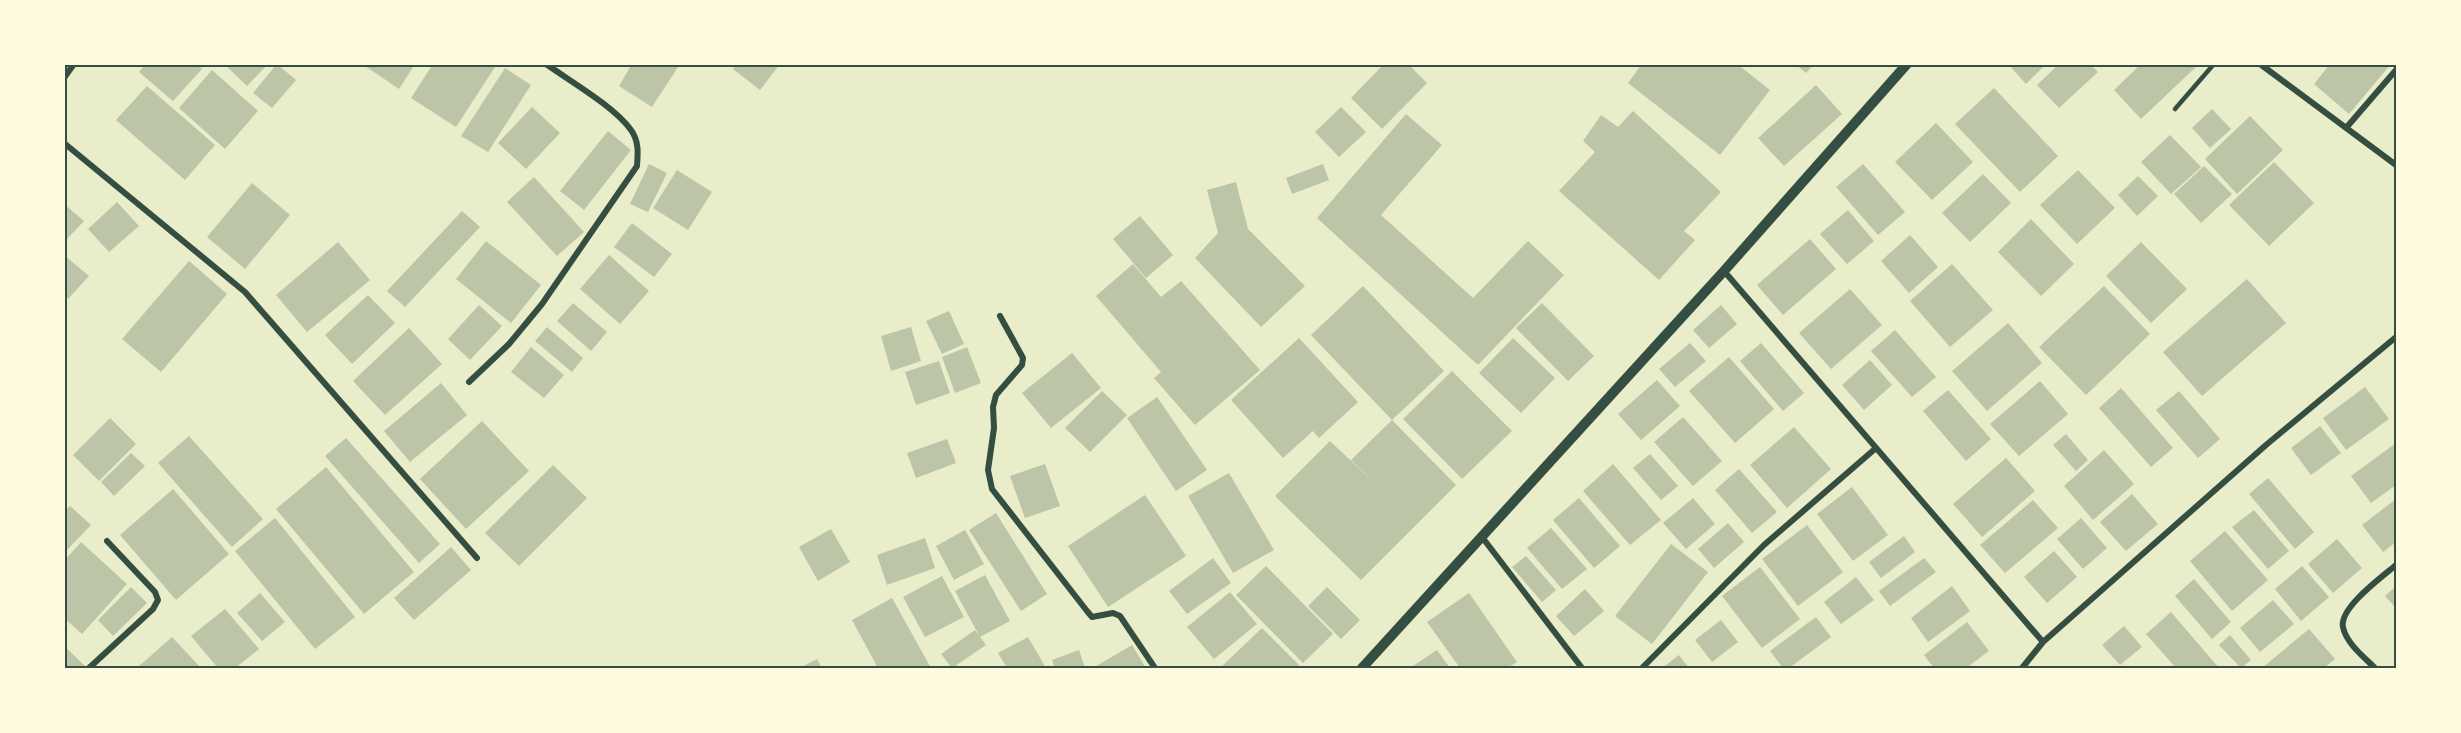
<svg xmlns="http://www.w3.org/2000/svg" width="2461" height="733" font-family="Mulish,sans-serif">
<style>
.building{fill:#bcc5a7}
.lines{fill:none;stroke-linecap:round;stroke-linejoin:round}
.service{stroke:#344e41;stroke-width:4.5}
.minor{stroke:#344e41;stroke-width:6}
.tertiary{stroke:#344e41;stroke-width:10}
.neatline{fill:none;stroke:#344e41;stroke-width:2}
</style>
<rect width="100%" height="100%" fill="#e9edc9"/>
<path class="building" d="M146,64H197L202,69L173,101L139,72Z
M224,64H268L247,86Z
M277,64L296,80L272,108L253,93Z
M362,64H415L399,89Z
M433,64H497L456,127L411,98Z
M632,64H680L652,107L619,86Z
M736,64H780L760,90L733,69Z
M1384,64H1408L1427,83L1382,129L1351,98Z
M1642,64H1737L1770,90L1720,155L1628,83Z
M1795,64H1814L1806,73Z
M2008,64H2046L2026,84Z
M2059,64H2090L2098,72L2059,108L2037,85Z
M2141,64H2199L2141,119L2114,90Z
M2330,64H2391L2349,114L2314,84Z
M505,68L531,85L488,152L461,136Z
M212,70L258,111L225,149L179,108Z
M1816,85L1842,114L1784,166L1758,138Z
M147,86L215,145L185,180L116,120Z
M1994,88L2058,156L2020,192L1955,124Z
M532,107L560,133L526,169L498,143Z
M1341,107L1366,132L1339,157L1315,132Z
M2212,109L2231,129L2210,148L2192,128Z
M1633,111L1721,192L1684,231L1695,240L1659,280L1559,191L1595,152L1583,141L1601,115L1618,127Z
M1406,114L1442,145L1381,215L1473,298L1528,241L1564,275L1478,365L1317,218Z
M2250,116L2283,150L2237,194L2205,159Z
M1936,123L1973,162L1932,200L1895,162Z
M608,131L631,150L584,210L560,191Z
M2170,135L2201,167L2171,194L2141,162Z
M2274,162L2314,203L2269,246L2229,205Z
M649,164L667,173L648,212L630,204Z
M1323,164L1329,180L1292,194L1286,178Z
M1863,164L1905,212L1878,235L1836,187Z
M2204,166L2232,194L2201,223L2174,194Z
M677,170L712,192L688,230L653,208Z
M2078,170L2115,208L2077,244L2040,205Z
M1983,174L2011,203L1970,242L1942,213Z
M2138,176L2158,196L2137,216L2118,195Z
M534,177L584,232L557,256L507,202Z
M1236,182L1248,229L1305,286L1261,327L1195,258L1218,233L1207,190Z
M252,183L290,215L245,269L207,237Z
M117,202L139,226L109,252L88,229Z
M64,204L84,221L66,240L64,238Z
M1848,210L1874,241L1847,264L1820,234Z
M462,211L480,227L405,307L387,291Z
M1140,216L1173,255L1146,278L1113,239Z
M2031,219L2074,264L2041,296L1998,252Z
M632,223L672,254L654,277L614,247Z
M1910,235L1938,267L1909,293L1881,261Z
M1810,239L1836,269L1783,315L1757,285Z
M486,241L541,285L511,323L456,279Z
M338,242L370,280L307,332L276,295Z
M2141,242L2187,289L2151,323L2106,276Z
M64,255L89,276L68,299L64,295Z
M609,255L649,291L620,324L580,289Z
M189,261L227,294L161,372L122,339Z
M1133,264L1161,297L1181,281L1260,370L1195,425L1154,378L1161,372L1096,296Z
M1952,264L1993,310L1950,347L1910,301Z
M2247,279L2286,323L2202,396L2163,352Z
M1363,286L1444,371L1392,420L1456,485L1361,580L1275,496L1330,441L1381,489L1351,460L1392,420L1311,335Z
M2104,286L2150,334L2086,395L2039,347Z
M1850,289L1882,325L1831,369L1799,333Z
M368,295L395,323L352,364L325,335Z
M573,303L607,332L591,351L557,321Z
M1542,303L1594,356L1568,381L1516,328Z
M479,305L502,326L470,360L448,339Z
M1721,305L1737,324L1709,348L1693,330Z
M949,311L964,344L942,354L926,321Z
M2008,323L2042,363L1987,411L1952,371Z
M547,327L583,358L572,372L535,341Z
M911,327L921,361L891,371L881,336Z
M409,328L442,364L385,415L353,381Z
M1895,330L1936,377L1912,397L1871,351Z
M1299,338L1358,402L1319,438L1313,431L1283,458L1231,400Z
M1513,338L1555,378L1521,413L1479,373Z
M1690,343L1706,361L1675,387L1659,369Z
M1761,343L1804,393L1783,411L1740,361Z
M531,347L564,375L544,398L511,372Z
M967,347L981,383L955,393L942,357Z
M1072,353L1101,388L1051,428L1022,393Z
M1729,357L1774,409L1735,443L1689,391Z
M1870,360L1892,385L1864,410L1842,385Z
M939,361L950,393L916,405L905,372Z
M1452,371L1512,431L1462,479L1403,419Z
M1657,380L1680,406L1641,440L1618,414Z
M2040,381L2068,414L2019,456L1990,424Z
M441,383L467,415L410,462L384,431Z
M2365,387L2389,419L2346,450L2323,418Z
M2121,388L2173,448L2151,467L2099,408Z
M1948,390L1991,439L1966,461L1923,411Z
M1102,391L1127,415L1090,452L1065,428Z
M2179,391L2220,439L2198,458L2156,410Z
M1157,397L1207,470L1176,491L1127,418Z
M1683,417L1722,461L1693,486L1654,442Z
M110,418L136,444L99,481L73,455Z
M482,421L529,471L466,529L420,479Z
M2320,426L2341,453L2311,475L2291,448Z
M1794,427L1831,469L1787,508L1750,465Z
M2066,434L2088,460L2076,471L2053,445Z
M189,436L263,519L232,547L158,463Z
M346,438L440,544L419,563L325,456Z
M947,439L956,463L916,478L907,453Z
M2396,443V485L2371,503L2351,476Z
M2104,450L2134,484L2093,520L2064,486Z
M131,453L145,466L114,496L101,482Z
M1650,454L1678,486L1661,500L1633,468Z
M2006,458L2035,491L1982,537L1953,504Z
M1045,464L1060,506L1025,518L1010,476Z
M1613,464L1661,520L1630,545L1583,491Z
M553,465L587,498L519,566L485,533Z
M326,467L414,572L364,614L276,509Z
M1739,469L1777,512L1752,533L1715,490Z
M1229,473L1274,550L1233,573L1188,496Z
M2268,478L2314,532L2295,549L2249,494Z
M1852,487L1888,535L1853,561L1817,514Z
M173,489L229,554L176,600L120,535Z
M2132,494L2158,524L2126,551L2100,522Z
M1145,495L1186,556L1108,607L1068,546Z
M1579,498L1620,546L1594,568L1553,520Z
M1693,498L1715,524L1686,549L1663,523Z
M2396,499V542L2383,552L2362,525Z
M2033,500L2058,528L2005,573L1980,545Z
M70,506L91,525L64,553V512Z
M2254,510L2289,551L2268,569L2232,527Z
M996,513L1047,594L1021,611L969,530Z
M275,518L355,617L315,649L235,551Z
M2081,518L2107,548L2083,569L2057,539Z
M1728,523L1744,542L1714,568L1698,549Z
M1807,525L1843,572L1798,606L1762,559Z
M1551,528L1587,569L1562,589L1527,548Z
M831,529L850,562L818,581L799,547Z
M965,530L984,564L954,580L936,546Z
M2225,531L2268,580L2232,611L2190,561Z
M1904,536L1915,552L1881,578L1869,562Z
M925,538L935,568L887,585L877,555Z
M2337,539L2362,568L2333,593L2308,564Z
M81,542L127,584L82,634L64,618V561Z
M1671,544L1708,572L1652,644L1615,616Z
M451,547L471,570L414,620L394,598Z
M2054,551L2077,577L2047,603L2024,577Z
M1526,556L1556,590L1542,602L1512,567Z
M1213,558L1231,583L1187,614L1169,591Z
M1924,558L1936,572L1890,606L1879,591Z
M1266,566L1333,634L1303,663L1236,595Z
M2302,566L2329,597L2301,621L2275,589Z
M1760,567L1800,619L1762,648L1722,596Z
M985,575L1010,621L980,637L955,591Z
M942,576L964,617L925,637L903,597Z
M1856,577L1874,600L1841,624L1824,602Z
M2194,579L2231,622L2212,639L2175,596Z
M1952,586L1970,611L1928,642L1911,618Z
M2396,586V608L2385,596Z
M131,587L147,603L113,636L98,620Z
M1327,587L1360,620L1341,639L1308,606Z
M1585,589L1604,611L1574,636L1556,616Z
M1230,592L1257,624L1214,659L1187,627Z
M260,593L285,622L262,641L237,613Z
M1469,593L1517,662L1507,668H1460L1427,622Z
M892,598L931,668H878L852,620Z
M2273,600L2294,624L2260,652L2240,628Z
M225,609L259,649L235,668H218L191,636Z
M2171,612L2219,668H2176L2146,634Z
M1816,617L1831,637L1789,668H1783L1770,651Z
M1721,620L1738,642L1712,662L1695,640Z
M1967,622L1989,651L1966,668H1934L1924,655Z
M2124,626L2142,647L2120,665L2102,645Z
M1262,628L1299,665L1295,668H1220Z
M2309,629L2335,659L2324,668H2262Z
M975,630L986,645L952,668L941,654Z
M2230,635L2251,660L2241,668L2219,645Z
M172,637L201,668H137Z
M1028,637L1046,668H1007L998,653Z
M1132,645L1146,668H1093Z
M64,646L85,666L82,668H64Z
M1079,650L1085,668H1055L1052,660Z
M1437,650L1450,668H1410Z
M1679,655L1689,668H1662Z
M817,659L822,668H800Z"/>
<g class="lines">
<path class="service" d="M2175,109L2214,64"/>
<path class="minor" d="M2260,64L2396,165
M64,78L74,64
M2346,128L2396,70
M64,143L245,292L477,558
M1724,271L2043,642
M1000,316L1023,358L1022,365L996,395L993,407L994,428L988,470L992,489L1087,611L1092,617L1113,613L1120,616L1155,668
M469,382L509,344L542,304L637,166C638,153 639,141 631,130C615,107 570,81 546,64
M1482,537L1582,668
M89,668L153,609L158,600L155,592L107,541
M1642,668L1764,545L1876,448
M2022,668L2043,642L2266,445L2396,337
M2375,668C2364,657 2346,643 2343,627C2339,608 2382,577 2396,565"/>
<path class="tertiary" d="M1362,668L1724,271L1907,64"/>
</g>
<rect width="2461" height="733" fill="none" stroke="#fefae0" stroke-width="132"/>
<rect x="66" y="66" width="2329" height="601" class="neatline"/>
</svg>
